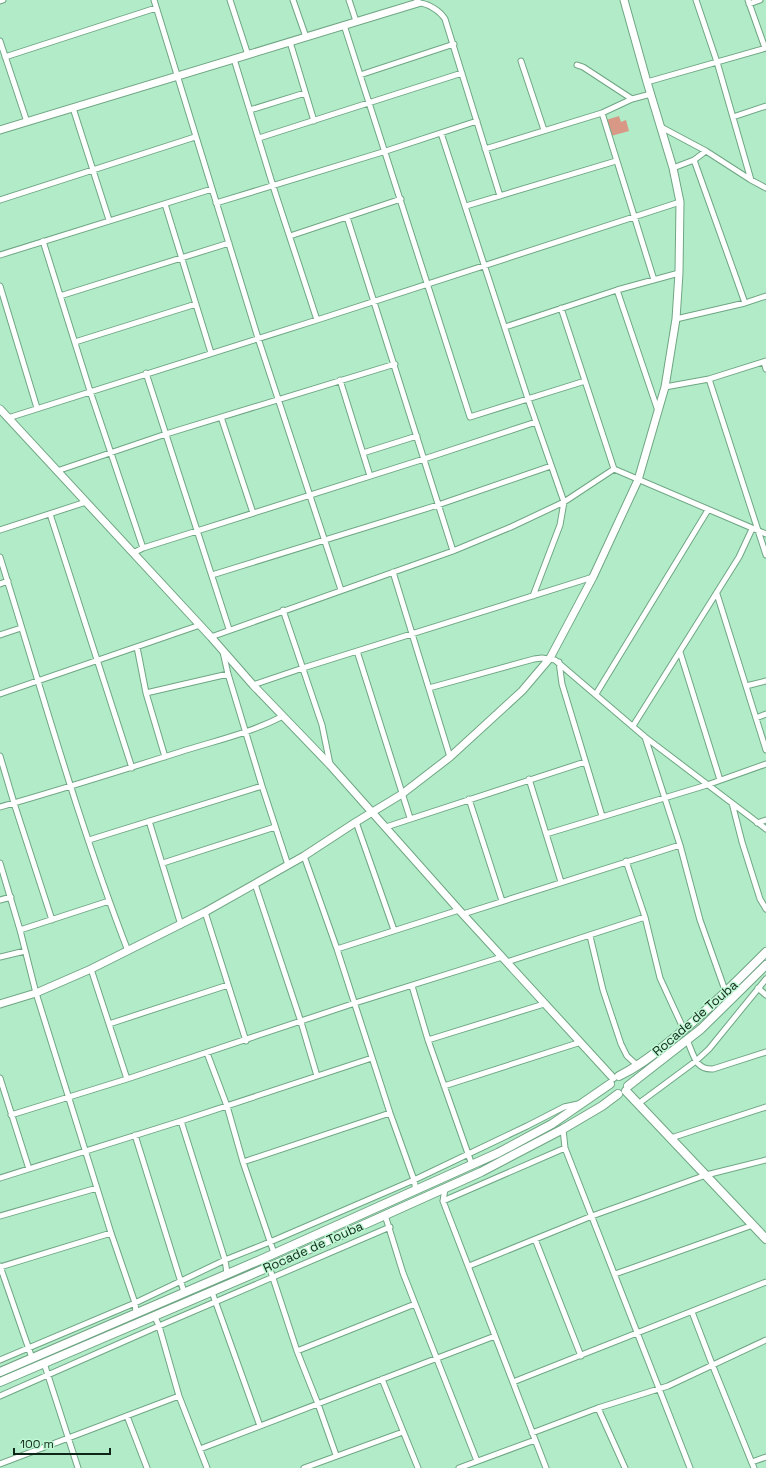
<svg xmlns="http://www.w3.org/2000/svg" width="766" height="1468" font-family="'Space Grotesk',sans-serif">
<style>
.green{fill:#d99886}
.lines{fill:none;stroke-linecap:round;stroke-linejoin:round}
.street-casing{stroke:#6fa684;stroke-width:7}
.secondary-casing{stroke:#6fa684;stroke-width:9}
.primary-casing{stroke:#6fa684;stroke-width:10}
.street{stroke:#fff;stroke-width:5}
.secondary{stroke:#fff;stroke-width:7}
.primary{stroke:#fff;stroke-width:8}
.labels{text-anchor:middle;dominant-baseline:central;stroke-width:3;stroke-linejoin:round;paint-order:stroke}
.street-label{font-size:13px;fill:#0f2518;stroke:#bff9d4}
</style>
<rect width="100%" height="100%" fill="#b2ebc7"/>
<path class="green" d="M619,116L621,122L626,120L629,131L611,136L606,120Z"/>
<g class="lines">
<defs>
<path id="street" d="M154,0L258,338L341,590
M230,0L248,55
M293,0L306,37
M349,0L356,21
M696,0L717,62L751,180
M748,0L765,48
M0,1L3,0
M417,1L418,3C428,3 440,11 445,19L500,196
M749,4L760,0
M344,25L470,417L585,381
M0,41L27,122
M290,42L314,121
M5,57L156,8
M234,59L273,186L317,320
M521,61L544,130
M577,65L583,67L632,99
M360,75L454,44
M647,82L766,48
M73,108L109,220
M250,110L305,93
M602,113L654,280
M733,117L766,106
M661,127L706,151L751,180L766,188
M441,133L528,399L564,502L560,525L533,596
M259,138L462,73
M485,149L602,113L632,99L651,94
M694,160L745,303
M673,168L694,160L706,151
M0,200L195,137
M216,203L386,151L477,121
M165,204L211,353
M466,206L616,161
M347,217L453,551
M290,236L401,199
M43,241L90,391L143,548
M0,255L212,189
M0,286L37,408
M617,290L658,411
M60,296L229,243
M561,308L614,469
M676,319L745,303L766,296
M505,327L617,290L679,273
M75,342L196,304
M764,362L766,369
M146,373L229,629
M709,379L766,555
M340,380L370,476
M665,387L709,379L766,361
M221,417L253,513
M8,418L317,320L680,202
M363,453L417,436
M57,471L166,434L395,364
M50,514L132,768
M0,530L86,502
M133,553L143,548L197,531L424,459L536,422
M0,557C41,688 78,822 128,951
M393,572L450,757
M212,575L438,505L551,466
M0,584L8,581
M717,594L766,750
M283,610L322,725L330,764
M0,635L21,628
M211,637L453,551L511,527L564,502L614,469L766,534
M137,647L146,693L165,757
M357,651L410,818
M223,652L228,674L262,786L288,865
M680,652L720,780
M559,662L562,684L602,816
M253,685L303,668L593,577
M746,686L766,681
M429,688L534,659L542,658L555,660L645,737L766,829
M146,693L228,674
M0,694L200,625
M596,694L708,510
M756,718L766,714
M633,726L739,557L752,529
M645,737L680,845L700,920L726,993
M0,756L14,803L52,920
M529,779L561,882
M469,799L502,901
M732,803L742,842L760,899L766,909
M0,807C60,790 120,771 180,752C214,741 251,733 283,716
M149,821L181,925
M356,822L394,930
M757,823L766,820
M386,827L585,762
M546,834L707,785L766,764
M89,840L262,786
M304,856L337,949L390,1113L414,1180L416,1190
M626,861L645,917L660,978L684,1030
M0,863L20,930L36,993L111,1233L135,1303L136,1312
M163,863L275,827
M255,884L301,1022L317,1076
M0,900L11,897
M205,912L246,1041
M463,914L680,845
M20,930L109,901
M590,936L603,990L621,1044L627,1056L638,1066
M337,949L459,910
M0,957L25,951
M507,962L645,917
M91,969L127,1079
M412,986L428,1040L472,1165
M758,988L766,995
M109,1024L228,985
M428,1040L544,1004
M687,1040C694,1055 695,1070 713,1069L766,1052
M207,1053L227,1106L243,1162L274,1253
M0,1078L29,1169
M444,1086L581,1042
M638,1104L696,1061L709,1049L766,979
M11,1115L127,1079L355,1003L502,957
M181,1121L225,1260L227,1273
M563,1129L565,1148L690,1468
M135,1135L184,1292
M671,1138L766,1107
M243,1162L390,1113
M0,1178L181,1121L372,1058
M445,1189L443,1201L546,1468
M443,1201L565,1148
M385,1215L403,1273L477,1461
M0,1216L97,1188
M535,1239L581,1356
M0,1266L32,1358
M469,1266L592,1216L706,1175L766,1160
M0,1267L111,1233
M269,1267L273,1278L297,1351L318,1404L336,1455
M615,1274L753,1225
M212,1292L260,1426
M692,1312L712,1364L754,1468
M155,1317L159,1326L179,1396L207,1468
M297,1351L415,1304
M0,1360L135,1303L225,1260L270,1242L414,1180L527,1126L564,1107L578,1104
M44,1363L78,1468
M382,1379L418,1468
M513,1382L766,1282
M0,1396L159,1326L390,1227
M598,1408L625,1468
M127,1416L147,1468
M532,1433L598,1408L668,1386L766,1340
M200,1449L495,1336
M752,1462L766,1457
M0,1464L179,1396
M304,1468L403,1432
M459,1468L535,1440"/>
<path id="secondary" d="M0,130L418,3
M0,409L211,637L253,685L330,765L459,910L613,1078
M0,1004L36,993L91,969L205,912L304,856L356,822L402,794L450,757L522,691L550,658L593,577L638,480L665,387L676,319L679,273L680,202L673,168L647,82L624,0"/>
<path id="primary" d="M619,1076C636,1068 650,1057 664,1046C701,1017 733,985 766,952
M628,1086L701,1029L766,965
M626,1091L766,1239
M0,1372L260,1260L498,1153L552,1124L610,1084
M0,1382L283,1261L481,1172L563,1129L602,1106L618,1094"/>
</defs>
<use href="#street" class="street-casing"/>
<use href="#secondary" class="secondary-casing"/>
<use href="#primary" class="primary-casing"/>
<use href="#street" class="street"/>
<use href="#secondary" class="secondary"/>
<use href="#primary" class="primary"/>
</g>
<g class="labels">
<g class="street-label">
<text transform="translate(695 1018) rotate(-41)">Rocade de Touba</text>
<text transform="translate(313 1247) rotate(-24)">Rocade de Touba</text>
</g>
</g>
<path d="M14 1448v6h96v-6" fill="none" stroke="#0f2518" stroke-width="2"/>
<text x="20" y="1448" font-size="12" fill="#0f2518" stroke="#bff9d4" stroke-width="3" paint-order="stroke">100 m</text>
</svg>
